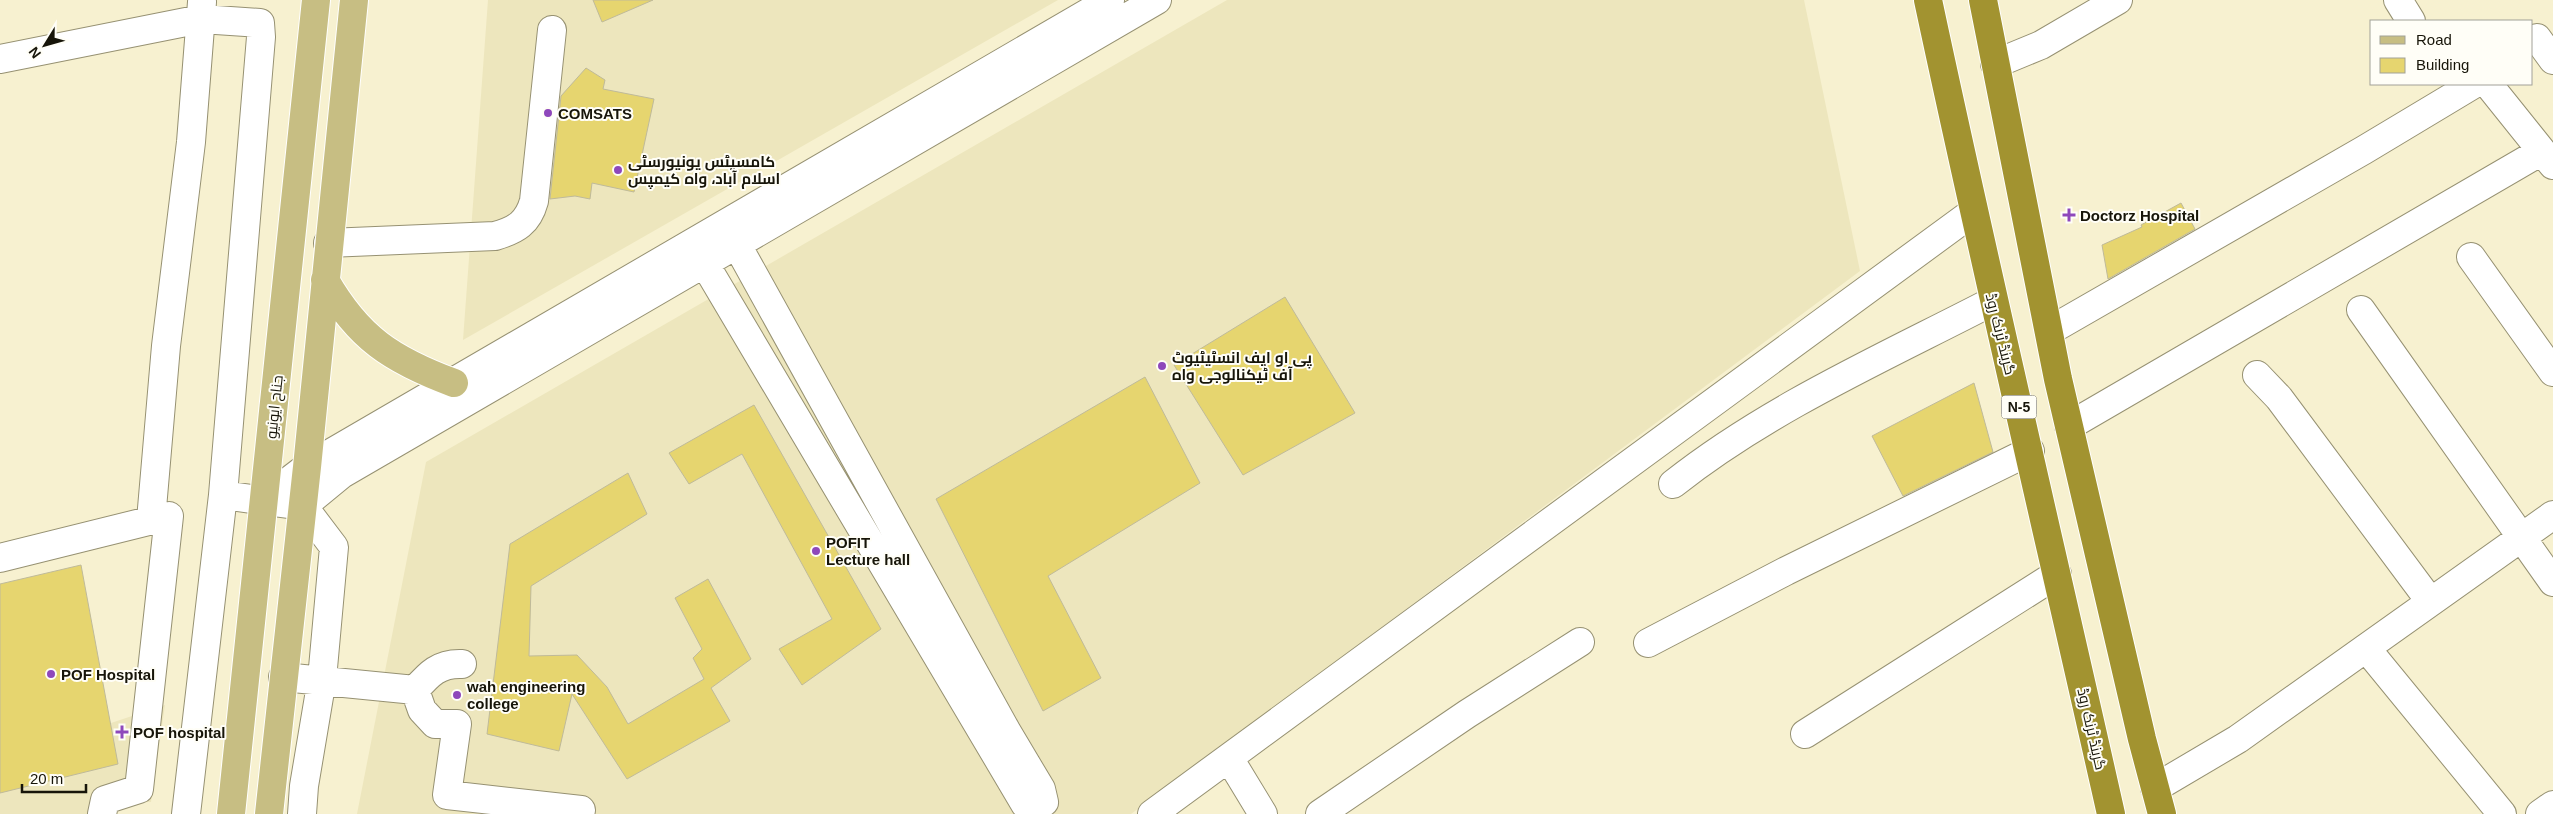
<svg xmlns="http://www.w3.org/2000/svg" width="2553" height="814" font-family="Helvetica,Cairo,sans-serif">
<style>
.built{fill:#ede6bd}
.building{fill:#e6d56f;stroke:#bfba9a}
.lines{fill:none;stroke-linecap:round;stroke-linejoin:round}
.minor-casing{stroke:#969172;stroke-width:30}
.major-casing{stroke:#fff;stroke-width:30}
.highway-casing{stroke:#fff;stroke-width:30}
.minor{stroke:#fff;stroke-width:28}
.major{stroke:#c7be83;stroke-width:28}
.highway{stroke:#a29330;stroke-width:28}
.poi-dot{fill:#8e48bb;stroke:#fffef7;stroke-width:2}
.labels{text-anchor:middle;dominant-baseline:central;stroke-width:4;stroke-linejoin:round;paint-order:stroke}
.shield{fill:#fffef7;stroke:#5d5b50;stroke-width:1}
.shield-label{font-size:14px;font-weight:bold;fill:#171509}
.poi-label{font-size:15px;font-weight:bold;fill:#171509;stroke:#fffef7;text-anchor:start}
.street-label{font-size:15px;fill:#171509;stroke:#fffef7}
</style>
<rect width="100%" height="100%" fill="#f7f1d0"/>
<path class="built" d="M488,0H1058L463,340Z
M1227,0H1804L1860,271L1131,814H357L426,462Z
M165,705L151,802L116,803L113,814H0V760Z"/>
<path class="building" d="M593,0H653L602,22Z
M586,68L605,80L603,89L654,99L634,192L592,183L590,199L575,196L550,199L561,96Z
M2181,203L2195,229L2108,279L2102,245L2142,227L2141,225Z
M1285,297L1355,413L1243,475L1174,365Z
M1145,377L1200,483L1048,576L1101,678L1043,711L936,499Z
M1974,383L1993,452L1903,496L1872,436Z
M754,405L881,629L802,685L779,649L832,619L742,454L689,484L669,453Z
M628,473L647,514L531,586L529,656L577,655L607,687L628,724L704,679L693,658L702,649L675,598L708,579L751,659L711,688L730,721L627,779L572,694L559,751L487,734L510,544Z
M81,565L118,764L0,793V584Z"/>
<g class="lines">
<defs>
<path id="minor" d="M2398,0L2411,21
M2537,38L2553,60
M0,59L201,19L260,23L261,37L223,495L186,814
M1995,64L2041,45L2118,0
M2488,84L2553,165
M328,243L495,236C516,230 528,223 534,201L552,30
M693,244L1025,804L1036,808L1044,802L1041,789L1007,732L726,225
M2471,257L2553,372
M2361,310L2553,582
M2049,331L2364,150L2474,84
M2257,375L2279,398L2430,601
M2069,426L2540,152
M1673,484C1769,408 1885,357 1993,301
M223,495L303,506L334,547L322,679L304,786L302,814
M264,500L307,467L1110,0
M303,506L342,474L1157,0
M151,520L166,346L191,142L202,2
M0,558L169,516L139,789L105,800L102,814
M1648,643L1786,571L2030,451
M2366,648L2502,814
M283,677L415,690L422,710L435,724H457L447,795L581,810
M415,690C429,674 439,663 462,664
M1805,734L2057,574
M1229,758L1263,814
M2155,788L2238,739L2553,515
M1152,814L1973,212
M1320,814L1467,714L1580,642
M2540,814L2553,805"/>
<path id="major" d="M325,280C358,338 392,360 454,383
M231,814L316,0
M269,814L307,467L354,0"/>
<path id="highway" d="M1928,0C1986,272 2050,543 2111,814
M1983,0L2058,379L2142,739L2162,814"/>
</defs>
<use href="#minor" class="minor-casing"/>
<use href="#major" class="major-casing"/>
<use href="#highway" class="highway-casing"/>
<use href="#minor" class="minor"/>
<use href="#major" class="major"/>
<use href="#highway" class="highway"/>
</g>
<g class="poi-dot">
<circle cx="548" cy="113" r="5"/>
<circle cx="618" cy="170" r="5"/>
<path d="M2066.5 207.5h5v5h5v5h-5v5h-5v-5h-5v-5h5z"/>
<circle cx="1162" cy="366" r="5"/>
<circle cx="816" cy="551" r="5"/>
<circle cx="51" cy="674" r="5"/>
<circle cx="457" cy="695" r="5"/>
<path d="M119.5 724.5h5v5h5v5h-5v5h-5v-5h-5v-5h5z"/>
</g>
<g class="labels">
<rect class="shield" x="2001.5" y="395.5" width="35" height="23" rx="4"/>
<g class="shield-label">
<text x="2019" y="407">N-5</text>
</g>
<g class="poi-label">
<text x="558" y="113">COMSATS</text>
<text x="628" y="161">کامسیٹس یونیورسٹی<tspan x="628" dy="17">اسلام آباد، واہ کیمپس</tspan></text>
<text x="2080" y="215">Doctorz Hospital</text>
<text x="1172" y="357">پی او ایف انسٹیٹیوٹ<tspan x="1172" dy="17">آف ٹیکنالوجی واہ</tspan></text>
<text x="826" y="542">POFIT<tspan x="826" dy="17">Lecture hall</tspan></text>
<text x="61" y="674">POF Hospital</text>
<text x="467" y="686">wah engineering<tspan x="467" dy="17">college</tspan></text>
<text x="133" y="732">POF hospital</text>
</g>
<g class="street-label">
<text transform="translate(2001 334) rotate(76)">گرینڈ ٹرنک روڈ</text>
<text transform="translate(274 407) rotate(-84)">جناح ایونیو</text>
<text transform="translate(2092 729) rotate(77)">گرینڈ ٹرنک روڈ</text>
</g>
</g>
<rect x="2370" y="20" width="162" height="65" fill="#fffef7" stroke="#a2a198"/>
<rect x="2380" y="36" width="25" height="8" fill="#c7be83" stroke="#a2a198"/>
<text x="2416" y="45" font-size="15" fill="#171509">Road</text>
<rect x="2380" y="58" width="25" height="15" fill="#e6d56f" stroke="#a2a198"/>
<text x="2416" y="70" font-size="15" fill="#171509">Building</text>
<g transform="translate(45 45) rotate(233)" stroke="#fffef7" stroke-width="4" paint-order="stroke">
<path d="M0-4L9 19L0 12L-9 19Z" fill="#171509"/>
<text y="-8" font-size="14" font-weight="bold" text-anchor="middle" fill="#171509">N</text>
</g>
<path d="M22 784v8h64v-8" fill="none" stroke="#171509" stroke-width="2.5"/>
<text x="30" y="784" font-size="15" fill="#171509" stroke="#fffef7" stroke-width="4" paint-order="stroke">20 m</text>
</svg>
